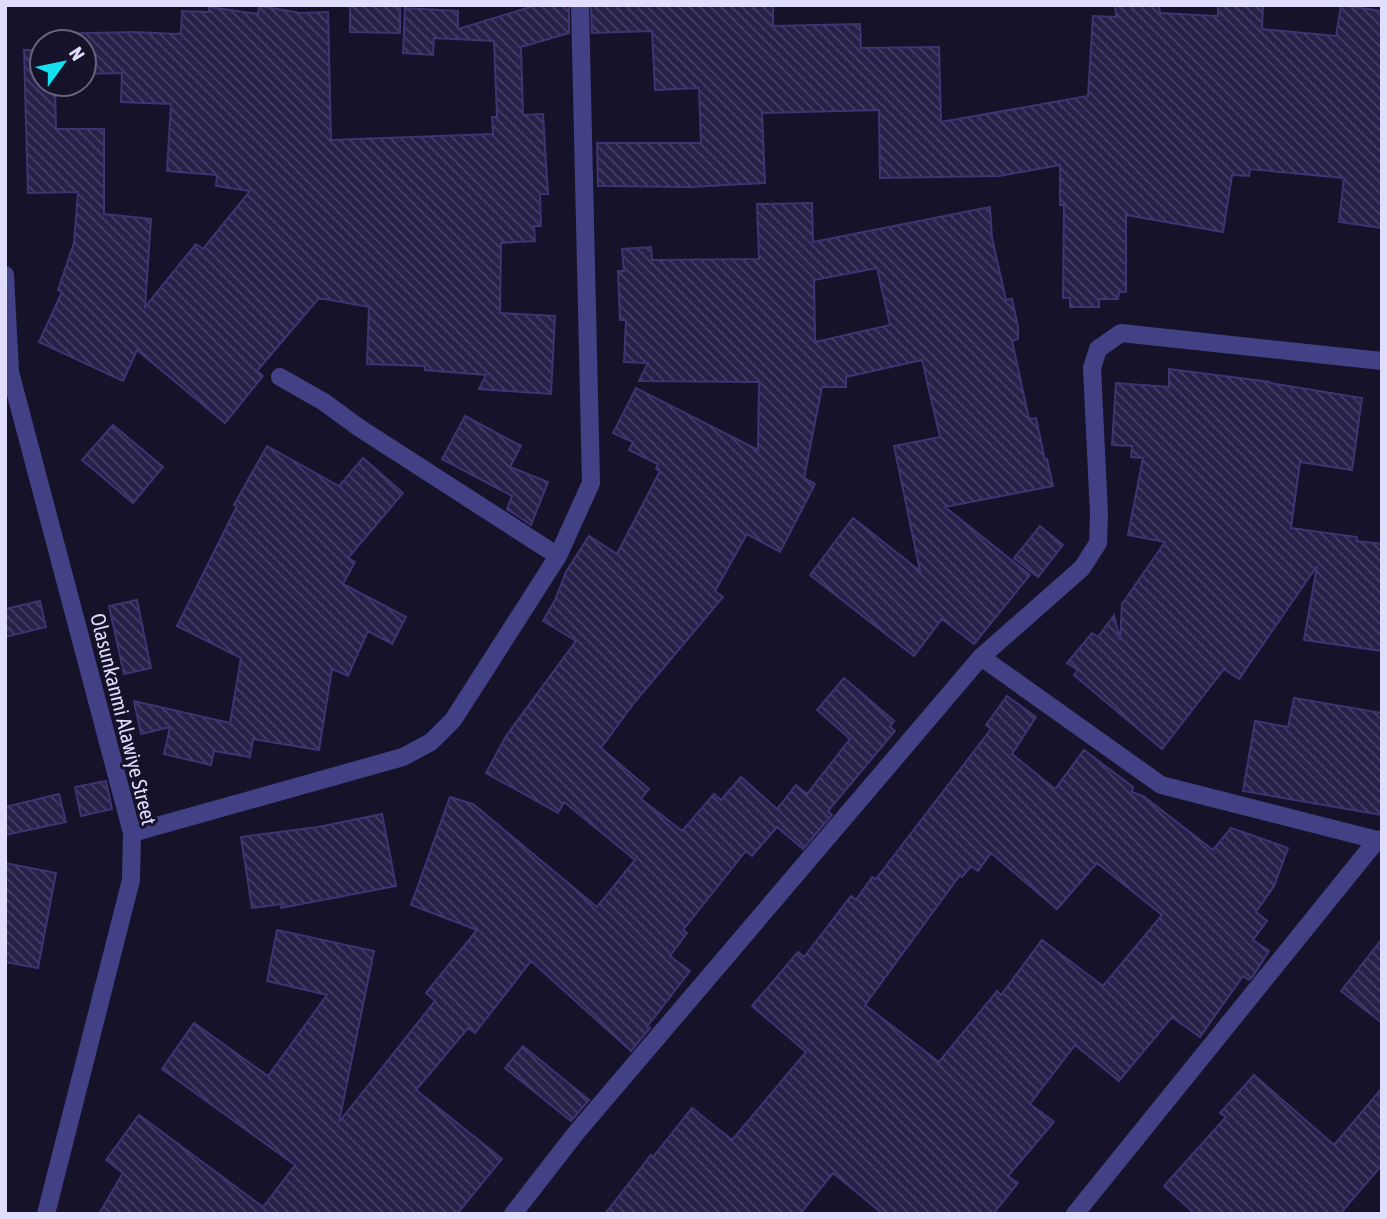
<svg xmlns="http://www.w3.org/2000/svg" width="1387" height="1219" font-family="'Asap Condensed',sans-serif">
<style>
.building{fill:url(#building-back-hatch);stroke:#3f3373;stroke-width:2;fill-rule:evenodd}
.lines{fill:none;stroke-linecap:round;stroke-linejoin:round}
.minor{stroke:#424185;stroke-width:18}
.labels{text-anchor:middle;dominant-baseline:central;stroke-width:6;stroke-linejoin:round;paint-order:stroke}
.street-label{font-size:21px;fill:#e0ddfd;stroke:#161229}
</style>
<defs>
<pattern id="building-back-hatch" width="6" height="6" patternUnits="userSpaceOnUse" patternTransform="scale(1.75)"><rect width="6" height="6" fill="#272049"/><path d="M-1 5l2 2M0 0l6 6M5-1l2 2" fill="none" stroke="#464064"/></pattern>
</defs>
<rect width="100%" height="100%" fill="#161229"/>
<path class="building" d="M350,5L400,6V33L350,32Z
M537,5H569V33L521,47L523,115L543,114L548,194H540L541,226H534L535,241L501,243L500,313L555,316L551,394L479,389L486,375L425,370V366L367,364L369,307L325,299H318L257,371L263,376L225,423L137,350L123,381L39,342L62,292L58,290L74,243L78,192L28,193L24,50H42V84H55L56,129H104V214L151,219L145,307L196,244L203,249L250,191L216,186L217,175L167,171L171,104L121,102L122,73L84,74V42H47L48,34L135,32L176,34L181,33L182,11L209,12V7L258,14L259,6L301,13L328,12L331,140L493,134L492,117H497L494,41L434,38L433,55L403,53L405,8L458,11V29Z
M591,5H773V26L860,24L861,48L939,47L941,122L1088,96L1093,16L1116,17L1115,5H1159L1160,13L1218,16V5H1263L1262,29L1336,36L1341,5L1382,11V228L1339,222L1344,178L1250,169L1249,176L1232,175L1223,232L1126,215V292H1119L1118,299H1099V307H1070V298H1063L1064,205H1060V165L999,176L880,178L879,110L762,113L765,183L691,187L598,186L597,143H701L699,88L655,90L652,31L592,33Z
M812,203L813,242L990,207L992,238L1006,300L1012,299L1018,327V339L1012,341L1029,419L1036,418L1045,460L1047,459L1053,486L945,507L1030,575L974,644L942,619L914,656L810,575L853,518L920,571L894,446L940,437L922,360L846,377V387H822L804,478L815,484L780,552L747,534L715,591L723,597L634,703L601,748L649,789L641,799L682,831L714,794L721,800L741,777L777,809L796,785L807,794L850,739L817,710L844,678L894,721L890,727L895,731L828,811L832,815L803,849L777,827L752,856L746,851L683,930L687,933L670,956L690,971L647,1027L650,1028L631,1051L531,961L475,1033L468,1028L416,1090L502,1159L457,1214H99L123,1173L106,1160L139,1115L263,1207L295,1165L162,1069L194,1023L268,1076L327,995L267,981L277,930L374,951L339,1122L435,1001L426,993L477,930L411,905L450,797L473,804L597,907L635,860L564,802L558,813L486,773L506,736L576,641L543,621L555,600L566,572L589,536L617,554L660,471L656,469L658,464L629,450L633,442L613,433L636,388L758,450L759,382L639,381L648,363L624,362L626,320H620L618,271H624L622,249L651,247L652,260L759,259L757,204ZM877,268L890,325L815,342L814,280Z
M1169,369L1270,382V383L1362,398L1352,470L1300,462L1291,528L1357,537V541L1382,544V651L1304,640L1317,566L1239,679L1224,669L1162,749L1074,675L1078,670L1067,663L1092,633L1098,637L1114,615L1120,640L1122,604L1165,542L1128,535L1143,458L1131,457L1132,446L1112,445L1116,383L1169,387Z
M465,416L521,446L510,467L548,482L531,525L507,509L512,496L442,459Z
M113,425L163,467L133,503L82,460Z
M267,446L339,486L363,458L403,493L348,558L355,562L343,584L406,617L392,644L368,631L348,676L332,669L319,750L253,739L250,757L214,751L211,765L164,754L170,727L141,734L134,701L230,723L241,658L177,626L237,506L234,505Z
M1040,526L1063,545L1038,577L1014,558Z
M137,600L151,668L124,674L109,606Z
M40,601L46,627L5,637V609Z
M1007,696L1036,717L1012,754L1055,789L1084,750L1133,787L1132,792L1143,796L1213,850L1231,828L1288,848L1274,886L1256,912L1267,921L1253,940L1269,951L1253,976L1249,980L1243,976L1200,1037L1172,1017L1119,1081L1075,1045L1030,1104L1054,1122L1008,1176L1018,1183L993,1214H883L833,1173L800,1214H605L651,1155L653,1157L692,1108L732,1140L806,1052L752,1006L798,952L804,957L851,896L856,900L872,877L876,879L991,729L986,725ZM991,853L1057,909L1097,863L1162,915L1103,986L1042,940L1001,995L997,991L939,1062L865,1005L960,875L962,877L971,866L978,871Z
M1294,698L1382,713V815L1243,791L1255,721L1288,727Z
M106,781L112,809L81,816L75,787Z
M59,794L66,822L5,835V807Z
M382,814L396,886L281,908L282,904L252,908L241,837L318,827Z
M5,863L56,873L38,968L5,962Z
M1382,939V1023L1341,991Z
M523,1046L589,1100L571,1121L505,1068Z
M1254,1075L1334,1145L1382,1088V1165L1340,1214H1195L1164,1186L1226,1117L1220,1113Z"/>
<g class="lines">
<path class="minor" d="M5,275L10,372L132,833L131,880L46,1214
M280,377L324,402L358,427L558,556
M981,657L1161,785L1377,840L1382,839
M132,833L403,757L431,742L453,720L558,556L591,483L580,5
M513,1214L576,1133L981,657L1082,568L1098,543L1099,514L1092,368L1098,349L1121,333L1382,361
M1075,1214L1377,840"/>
</g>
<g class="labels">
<g class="street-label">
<text transform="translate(124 719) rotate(76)">Olasunkanmi Alawiye Street</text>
</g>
</g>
<rect width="1387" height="1219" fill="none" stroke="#e0ddfd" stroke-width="14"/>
<g transform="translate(63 63) rotate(57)"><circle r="33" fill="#161229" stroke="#67637e" stroke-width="2"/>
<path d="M0-5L12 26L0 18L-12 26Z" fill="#16dff0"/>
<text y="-10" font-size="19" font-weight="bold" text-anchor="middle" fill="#e0ddfd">N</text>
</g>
</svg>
